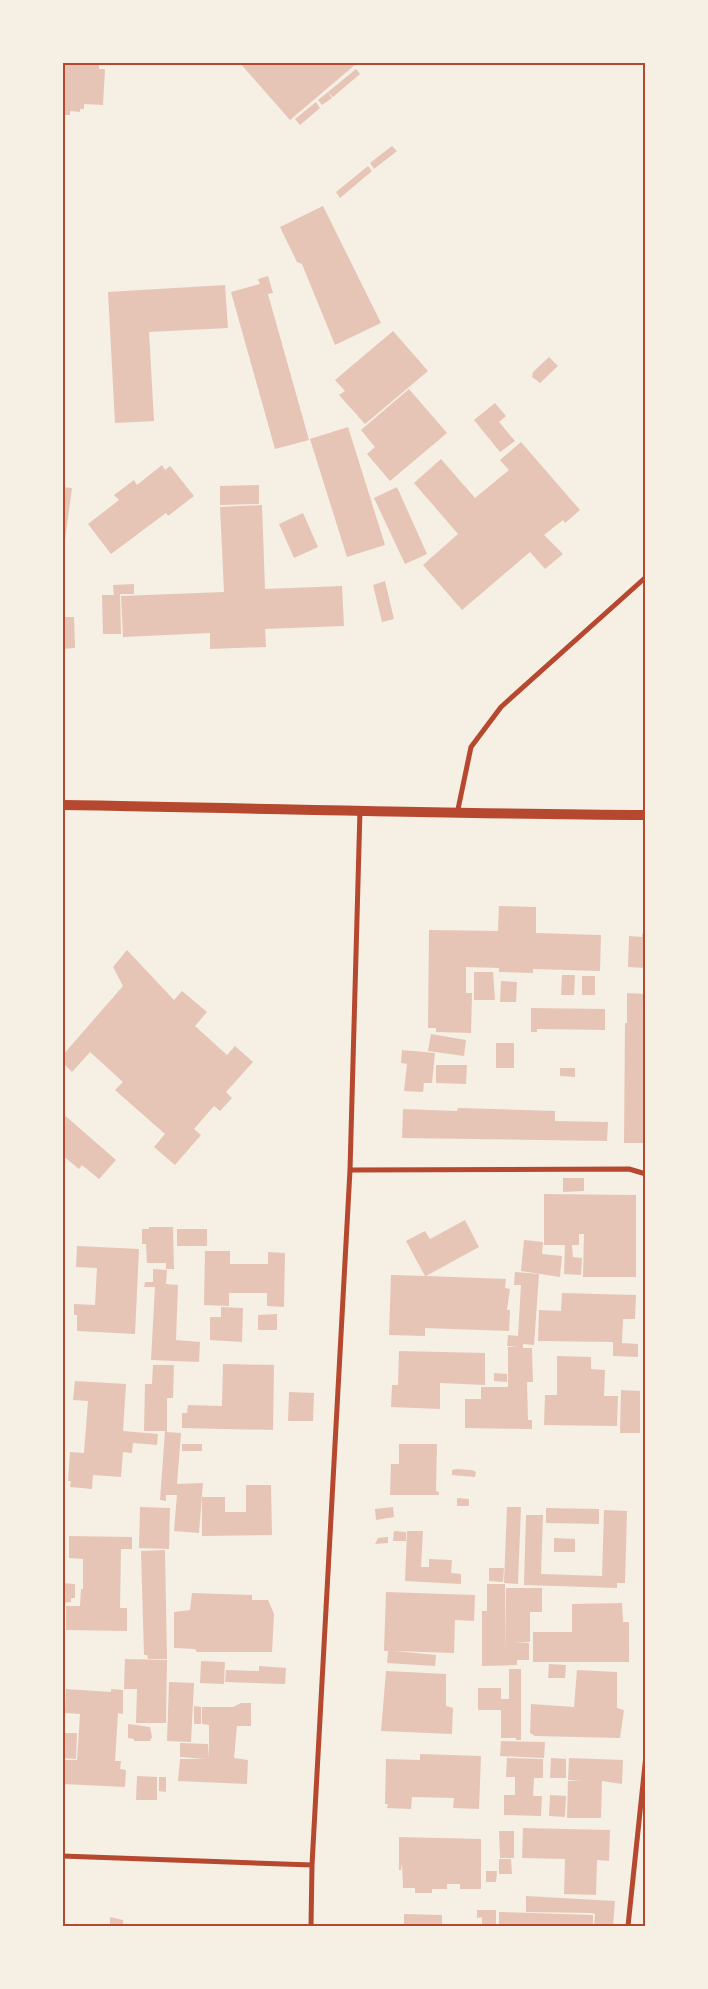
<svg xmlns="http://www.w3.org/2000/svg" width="708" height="1989" font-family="Montserrat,sans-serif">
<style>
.building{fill:#e6c5b7}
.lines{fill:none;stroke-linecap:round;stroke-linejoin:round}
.minor{stroke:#b5482f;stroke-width:5}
.secondary{stroke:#b5482f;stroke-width:10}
.neatline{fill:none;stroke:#b5482f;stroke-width:2}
</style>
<rect width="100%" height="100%" fill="#f6efe4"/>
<path class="building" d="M62,62H99V69H105L103,105L84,104V109H80V112L70,111V115H62Z
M239,62H354L356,64L290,120Z
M356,69L360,74L333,97L328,92Z
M328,92L332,98L322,105L318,100Z
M316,102L320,108L300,125L295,119Z
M392,146L397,151L374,169L370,163Z
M368,166L372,171L340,198L336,192Z
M323,206L381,323L335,345L302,264L297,262L280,227Z
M268,276L273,293L268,294L309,440L275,449L231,292L260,284L258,279Z
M225,285L228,328L149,332L154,421L115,423L108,292Z
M393,331L428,371L365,424L339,395L345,391L335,380Z
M549,357L558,366L540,383L532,377L533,372Z
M409,389L447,433L390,481L367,454L375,447L361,430Z
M495,403L506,416L499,422L515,441L500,452L474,420Z
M348,427L385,545L347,557L310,439Z
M521,442L580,510L565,523L563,520L544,535L563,554L545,569L530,552L462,610L423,565L458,534L414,483L441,459L475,498L509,470L500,460Z
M162,465L165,470L170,466L194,496L168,516L166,513L111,554L88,524L119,500L114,495L134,480L137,485Z
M259,485V504L220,505V486Z
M62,487L72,488L65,540L62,539Z
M397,487L427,554L405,564L374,498Z
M262,505L265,589L342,586L344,626L265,629L266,647L210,649V633L123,637L121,596L224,592L220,507Z
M303,513L318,547L294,558L279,524Z
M385,581L394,619L382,622L373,585Z
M134,584V594H120L121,634H103L102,595H114L113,585Z
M62,617H74L75,648L62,649Z
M499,906L536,907V933L601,935L600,971L533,969V973L499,972V968L466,967V993H472L471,1033L436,1032V1028H428L429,930L498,931Z
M642,934H646V968L628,967L629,936L642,937Z
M127,950L174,1000L182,991L207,1012L195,1026L227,1055L235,1046L253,1062L226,1092L232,1098L220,1111L214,1106L194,1129L201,1135L175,1165L154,1147L165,1134L115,1090L123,1082L90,1052L72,1072L62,1062V1056L123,986L113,967Z
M474,972H493L495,1000H474Z
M562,975H575L574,995H561Z
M582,976H595V995H582Z
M501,981L517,982L516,1002H500Z
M627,993L646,994V1143H624L625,1023H627Z
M531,1008L605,1009V1030L537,1029V1032H531Z
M431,1034L466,1040L464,1056L428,1051Z
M496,1043H514V1068H496Z
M402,1050L435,1053L432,1083H424L423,1092L404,1091L407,1064L401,1063Z
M436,1065H467L466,1084L436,1083Z
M560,1068H575V1077L560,1076Z
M458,1108L555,1111V1121L608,1122L607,1141L402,1138L403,1109L457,1111Z
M62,1113L116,1160L99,1179L82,1165L79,1169L62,1155Z
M563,1178H584V1191L563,1192Z
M544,1194L636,1195V1277H583L584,1234H579V1245H572L573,1257L582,1258L581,1275L564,1274L565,1245H544Z
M465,1220L479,1247L426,1276L506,1279L505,1288L510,1289L507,1310H510L509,1331L425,1328V1336L389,1335L391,1275L425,1276L406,1241L425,1231L430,1239Z
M149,1227H173L174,1269H166V1263H147L146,1244H142V1229H149Z
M177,1229H207V1246H177Z
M524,1240L543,1242L542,1254L562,1256L560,1277L521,1271Z
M77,1246L139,1249L135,1334L77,1331V1315H74V1304L95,1305L97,1268L76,1267Z
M205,1251H230V1264H268V1252L285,1253L284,1307L267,1306V1293H229V1306L204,1305Z
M153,1269L167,1270L166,1284L178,1285L176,1340L200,1342L199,1362L151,1360L155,1287H144L145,1282H153Z
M515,1272L539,1274L534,1345L523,1344V1348H532L533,1382H527L528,1420H532V1429L465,1428V1399H481V1387H508V1347H518L507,1346L508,1335L518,1336L521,1285H514Z
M562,1293L636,1295L635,1319H623L622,1343L638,1344V1357L613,1356V1342L538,1341L539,1310L561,1311Z
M221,1307L243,1308L242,1342L210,1340V1317H221Z
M277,1314V1330H258V1315Z
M399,1351L485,1353V1385L440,1383V1409L391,1407L392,1385H398Z
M557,1356L591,1357V1369L605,1370L604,1396H618L617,1426L544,1425L545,1395H557Z
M223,1364L274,1365L273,1430L182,1428V1413H187L188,1405L222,1406Z
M153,1365H174L173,1398H167V1432L181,1433L177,1484L203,1483L199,1533L174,1531L177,1495H166V1501L160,1500L165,1431H144L145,1384H152Z
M494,1373L507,1374V1382L494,1381Z
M75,1381L126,1384L123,1431L158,1434L157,1445L133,1443L132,1453L123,1452L121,1477L93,1475L92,1489L70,1487L71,1481H68L70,1452L84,1453L88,1401L73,1400Z
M621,1390L640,1391V1433H620Z
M289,1392L314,1393L313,1421H288Z
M182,1444H202V1451H182Z
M399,1444H437L436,1491L439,1492V1495H390L391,1464H399Z
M457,1469L472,1470L476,1472L475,1477L452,1475V1470Z
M246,1485H271L272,1535L202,1536V1497H225V1512H246Z
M457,1498L469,1499V1506H457Z
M140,1507L170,1508L169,1549L139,1548Z
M393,1507L394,1517L376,1520L375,1509Z
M507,1507H521L518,1584L504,1583Z
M546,1508L599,1509V1524L546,1523Z
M604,1510L627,1511L625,1583H617V1588L524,1585L526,1515H543L541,1574L602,1576Z
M394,1531L406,1532V1541H393Z
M407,1531H423L421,1567H429V1559L452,1560L451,1573L461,1574V1584L405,1581Z
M69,1536L132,1537V1549H121L120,1608H127V1631L66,1630V1606H80L81,1589H83V1559L69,1558Z
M388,1537V1543L375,1544L378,1538Z
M554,1538L575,1539V1552H554Z
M165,1550L167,1659H148L147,1655H144L141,1551Z
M489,1568H504L503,1582L489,1581Z
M62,1583L75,1584V1598H71V1602L62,1603Z
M487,1584H505V1653L506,1588H542V1612H530V1642H514L529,1643V1660H517V1665L482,1666V1611H487Z
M386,1592L475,1595L474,1621L455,1620L454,1653L394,1651L436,1655L435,1666L387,1663L388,1651H384Z
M192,1593L252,1595V1600H268L274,1614L272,1652H197L195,1649L174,1648V1612L190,1610Z
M622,1603L623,1622H629V1662H533V1632H572V1604Z
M125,1659L167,1660L166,1723H136L137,1689H124Z
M201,1661L225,1662L224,1684L200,1683Z
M549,1664L566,1665L565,1678H548Z
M259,1666L286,1668L285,1684L225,1682L226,1670L259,1671Z
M509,1669H521V1740H516V1738H501V1710H478V1688H501V1699H509Z
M577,1670L617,1672V1708L624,1710L620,1738L535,1736L530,1733L531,1704L574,1707Z
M386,1671L446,1674V1706L453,1708L452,1734L381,1731Z
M169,1682L194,1683L191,1742L167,1741Z
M66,1689L111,1692V1689L123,1690V1714L118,1713L115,1761H121L120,1769L126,1770L125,1787L63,1784L62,1760H77L80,1714L65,1713Z
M241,1703H251V1726H237L234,1758L248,1760L247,1784L178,1781L180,1759H205L180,1757V1743L208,1744L209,1759V1725L202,1724V1707H233Z
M194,1706L201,1707V1724H194Z
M128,1724L150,1727L152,1737L150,1741H134V1739L128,1738Z
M62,1733H77L76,1759L62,1758Z
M501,1741L545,1742L544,1758L500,1756Z
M420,1754L481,1756L479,1809L453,1808L454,1798L412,1797L411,1809L387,1808L388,1804H385L386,1759L420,1760Z
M507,1758L543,1759V1778H534L533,1796H542L541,1816L504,1815V1795H515V1777H506Z
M551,1758L566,1759V1778H550Z
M569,1758L623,1760L622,1784L602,1781L601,1818H567L568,1781H581L568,1780Z
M137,1776L157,1777V1800H136Z
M159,1777H166V1792L159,1791Z
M550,1795L566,1796L565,1817L549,1816Z
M523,1828L610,1830L609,1861L597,1860L596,1895L564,1894L565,1859L522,1858Z
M499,1831H514V1858H500Z
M399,1837L481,1839V1889H460V1884H447V1889H432V1893H415V1888H403L402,1863L401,1870H399Z
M499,1859H511L512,1874H499Z
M486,1871H497L496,1882H486Z
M526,1896L615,1901L613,1926H594L595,1914L592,1913L526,1912Z
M477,1910H496V1925H482V1917L477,1918Z
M499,1912L593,1915V1923L591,1926H499Z
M404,1914L442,1915V1926H404Z
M110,1917L123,1920V1926H110Z"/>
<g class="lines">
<path class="minor" d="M457,814L471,747L501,707L646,577
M350,1170L629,1169L646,1174
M62,1856L312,1865
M311,1926L312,1865L350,1170L360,810
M628,1926L646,1755"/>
<path class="secondary" d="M62,805C257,808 451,814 646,815"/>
</g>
<rect width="708" height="1989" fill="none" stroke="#f6efe4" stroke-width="128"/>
<rect x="64" y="64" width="580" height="1861" class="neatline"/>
</svg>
